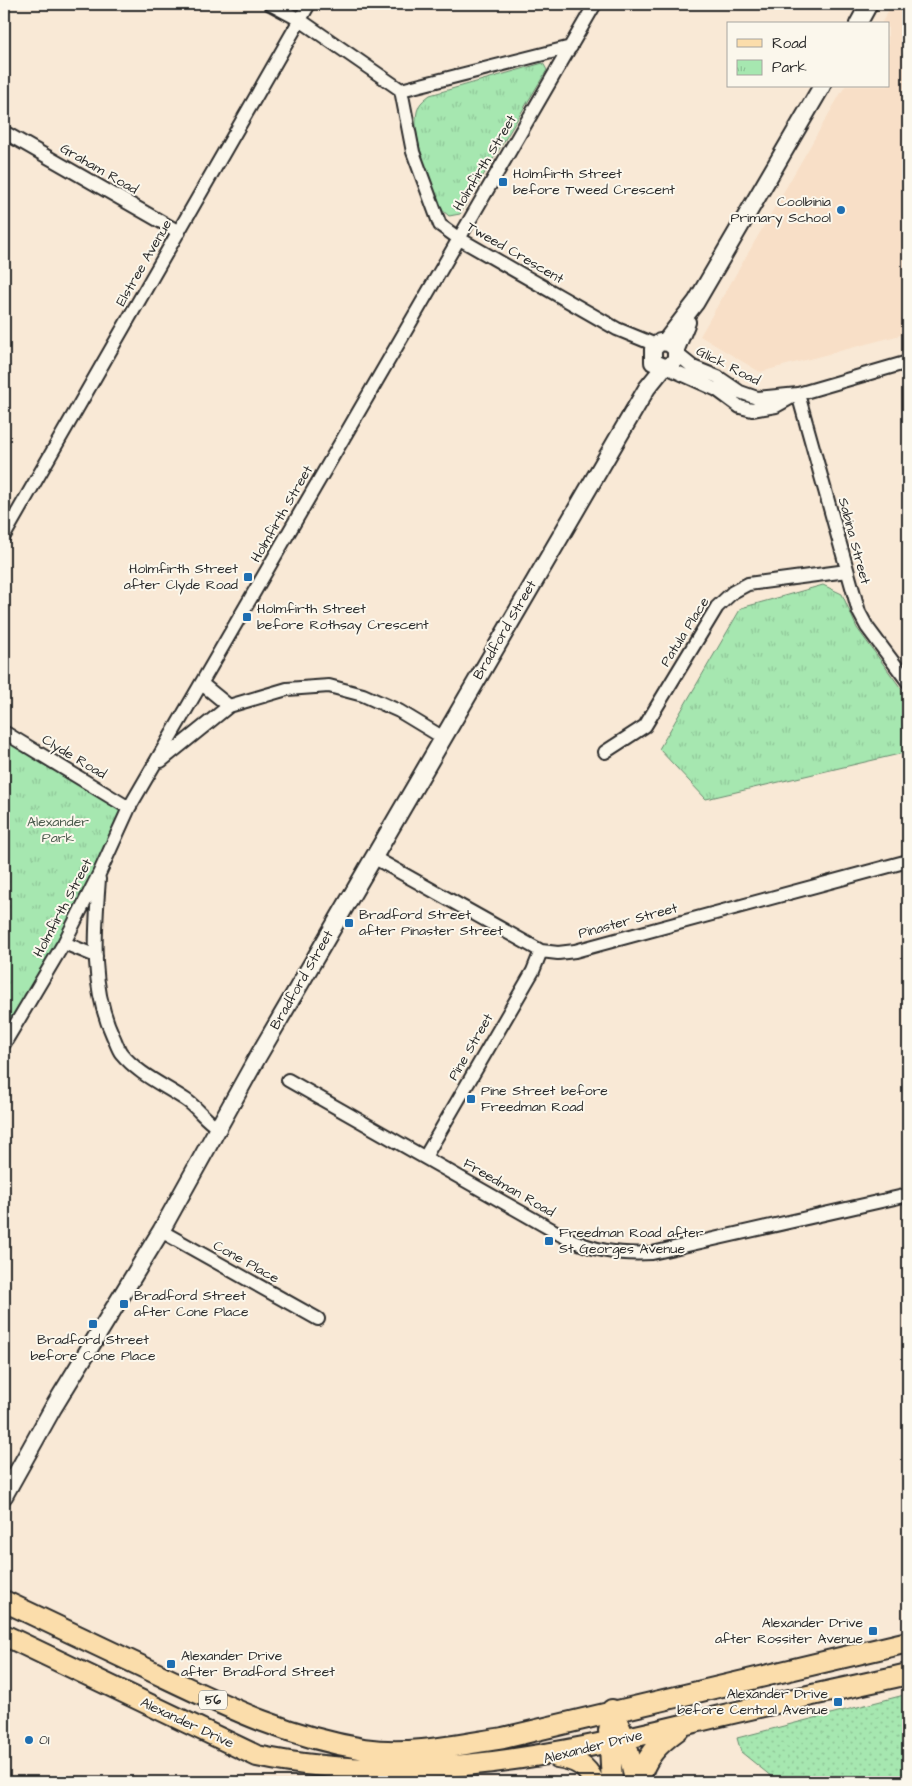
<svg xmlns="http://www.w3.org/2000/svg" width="912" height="1786" font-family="'Architects Daughter',sans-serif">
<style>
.built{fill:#f8dfc7}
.grass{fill:url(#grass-dots);stroke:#68896e}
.park{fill:url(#park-tufts);stroke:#68896e}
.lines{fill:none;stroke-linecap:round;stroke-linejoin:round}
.minor-casing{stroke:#2b2b2b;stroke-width:16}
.tertiary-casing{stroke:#2b2b2b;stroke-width:20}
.primary-casing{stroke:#2b2b2b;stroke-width:24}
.minor{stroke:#fbf7ec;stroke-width:12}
.tertiary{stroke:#fbf7ec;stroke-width:16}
.primary{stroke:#fbddab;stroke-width:20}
.poi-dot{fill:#1f6fb2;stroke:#fbf7ec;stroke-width:2}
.labels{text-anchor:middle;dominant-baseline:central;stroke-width:4;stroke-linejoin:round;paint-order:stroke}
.shield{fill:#fbf7ec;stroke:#696865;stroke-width:1}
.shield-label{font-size:12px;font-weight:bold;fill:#2b2b2b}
.street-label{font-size:14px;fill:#2b2b2b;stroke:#fbf7ec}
.poi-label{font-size:14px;fill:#2b2b2b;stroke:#fbf7ec;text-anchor:start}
.park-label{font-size:14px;fill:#4a5a4c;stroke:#fbf7ec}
</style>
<defs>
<pattern id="grass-dots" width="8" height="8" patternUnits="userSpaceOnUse" patternTransform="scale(1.25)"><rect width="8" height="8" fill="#a6e7b0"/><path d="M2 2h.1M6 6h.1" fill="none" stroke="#8fc698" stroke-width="1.8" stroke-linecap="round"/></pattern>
<pattern id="park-tufts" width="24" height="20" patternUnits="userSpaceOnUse" patternTransform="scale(1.25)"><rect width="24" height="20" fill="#a6e7b0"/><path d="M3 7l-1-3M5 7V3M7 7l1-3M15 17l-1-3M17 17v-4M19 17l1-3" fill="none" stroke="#8fc698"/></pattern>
</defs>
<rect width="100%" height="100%" fill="#f9e9d6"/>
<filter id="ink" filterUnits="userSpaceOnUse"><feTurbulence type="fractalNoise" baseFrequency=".02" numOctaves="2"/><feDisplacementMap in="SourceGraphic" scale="10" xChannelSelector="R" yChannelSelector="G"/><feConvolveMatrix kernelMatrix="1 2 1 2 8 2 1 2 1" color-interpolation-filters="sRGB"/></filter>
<g filter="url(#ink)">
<path class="built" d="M892,4H908V333L760,372L700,336L845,86H888V24H881Z"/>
<path class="grass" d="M908,1694V1782H773L772,1777L741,1752L737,1738Z"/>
<path class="park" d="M543,63L547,70L460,214L449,216L442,210C433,185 407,131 419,106C421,102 426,98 430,95Z
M823,585L842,594L857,628L908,698V752L706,799L659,749L741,608Z
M4,732L129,808L4,1044Z"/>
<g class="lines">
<defs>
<path id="minor" d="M270,4L300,20L401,90
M571,47L401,90L413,152L440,225L458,238L617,329L656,345
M4,132L179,232
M677,354L693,367L718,377L740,392L757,398L798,394L908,362
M666,367L717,390L740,407L752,410L776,406L794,396
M798,394L859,612L867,627L908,682
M4,536L309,4
M202,684L229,706
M4,732L129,808
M605,752L645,726L717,607L733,592L748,584L847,571
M161,761L229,706L287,689L329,686L363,695L399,711L442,737
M373,857L541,951L558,953L575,951L908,861
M99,879C95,932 90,987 113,1036C116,1042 118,1049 121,1053C139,1075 164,1085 186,1100C198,1108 205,1120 217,1127
M64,943L96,956
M4,1044L64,943L99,874L129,808L595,4
M288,1080L563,1236C593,1251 619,1255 652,1253L908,1195
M425,1157L533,971L541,951
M161,1231L318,1319"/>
<path id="tertiary" d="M858,24L869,4
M665,342L696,302L822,86
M676,349L669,343L660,342L653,349V362L664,367L670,366L676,359V349L687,322
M4,1496L53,1408L161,1231L257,1058L647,388L664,367"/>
<path id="primary" d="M4,1601C56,1626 109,1651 162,1676C229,1708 289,1737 364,1749C410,1756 458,1745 503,1738L908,1642
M4,1635L257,1756C397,1786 544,1759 683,1725C758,1706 833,1691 908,1674
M612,1710L625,1739L636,1782
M609,1730L612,1782
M557,1757C576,1760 586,1765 594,1782
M639,1782C645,1757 658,1744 679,1729"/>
</defs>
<use href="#minor" class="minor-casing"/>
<use href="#tertiary" class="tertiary-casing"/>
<use href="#primary" class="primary-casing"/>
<use href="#minor" class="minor"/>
<use href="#tertiary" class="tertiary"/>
<use href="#primary" class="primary"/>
</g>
</g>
<g class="poi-dot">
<rect x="498" y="177" width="10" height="10" rx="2.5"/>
<circle cx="841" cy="210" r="5"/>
<rect x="243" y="572" width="10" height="10" rx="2.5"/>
<rect x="242" y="612" width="10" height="10" rx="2.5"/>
<rect x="344" y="918" width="10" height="10" rx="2.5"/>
<rect x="466" y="1094" width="10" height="10" rx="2.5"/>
<rect x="544" y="1236" width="10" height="10" rx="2.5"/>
<rect x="119" y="1299" width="10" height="10" rx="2.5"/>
<rect x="88" y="1319" width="10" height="10" rx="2.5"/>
<rect x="868" y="1626" width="10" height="10" rx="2.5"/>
<rect x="166" y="1659" width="10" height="10" rx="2.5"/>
<rect x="833" y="1697" width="10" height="10" rx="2.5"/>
<circle cx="29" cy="1740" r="5"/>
</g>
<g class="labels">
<rect class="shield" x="199" y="1690.5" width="28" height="19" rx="4"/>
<g class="shield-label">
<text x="213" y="1700">56</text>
</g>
<g class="street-label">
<text transform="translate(485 163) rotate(-59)">Holmfirth Street</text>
<text transform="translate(99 169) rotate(30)">Graham Road</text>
<text transform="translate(515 253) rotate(30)">Tweed Crescent</text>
<text transform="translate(144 263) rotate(-60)">Elstree Avenue</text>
<text transform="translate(728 366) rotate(27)">Glick Road</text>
<text transform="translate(282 514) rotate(-60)">Holmfirth Street</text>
<text transform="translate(854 541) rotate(75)">Sabina Street</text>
<text transform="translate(505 630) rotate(-60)">Bradford Street</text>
<text transform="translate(685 632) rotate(-58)">Patula Place</text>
<text transform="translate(74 757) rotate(31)">Clyde Road</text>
<text transform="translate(63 908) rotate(-62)">Holmfirth Street</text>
<text transform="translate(628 921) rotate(-15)">Pinaster Street</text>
<text transform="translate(302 980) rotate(-60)">Bradford Street</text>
<text transform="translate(471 1047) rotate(-60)">Pine Street</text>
<text transform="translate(509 1188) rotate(30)">Freedman Road</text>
<text transform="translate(246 1262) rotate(29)">Cone Place</text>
<text transform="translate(187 1723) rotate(25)">Alexander Drive</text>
<text transform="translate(593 1747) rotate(-14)">Alexander Drive</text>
</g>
<g class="poi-label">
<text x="513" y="174">Holmfirth Street<tspan x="513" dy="16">before Tweed Crescent</tspan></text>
<text x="831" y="202" text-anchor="end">Coolbinia<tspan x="831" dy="16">Primary School</tspan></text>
<text x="238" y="569" text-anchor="end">Holmfirth Street<tspan x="238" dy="16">after Clyde Road</tspan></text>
<text x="257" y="609">Holmfirth Street<tspan x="257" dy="16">before Rothsay Crescent</tspan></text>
<text x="359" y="915">Bradford Street<tspan x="359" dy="16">after Pinaster Street</tspan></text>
<text x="481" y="1091">Pine Street before<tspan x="481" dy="16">Freedman Road</tspan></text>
<text x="559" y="1233">Freedman Road after<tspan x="559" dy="16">St Georges Avenue</tspan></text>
<text x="134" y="1296">Bradford Street<tspan x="134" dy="16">after Cone Place</tspan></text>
<text x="93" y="1340" text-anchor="middle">Bradford Street<tspan x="93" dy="16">before Cone Place</tspan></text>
<text x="863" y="1623" text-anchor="end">Alexander Drive<tspan x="863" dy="16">after Rossiter Avenue</tspan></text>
<text x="181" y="1656">Alexander Drive<tspan x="181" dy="16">after Bradford Street</tspan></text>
<text x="828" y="1694" text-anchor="end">Alexander Drive<tspan x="828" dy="16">before Central Avenue</tspan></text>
<text x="39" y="1740">01</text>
</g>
<g class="park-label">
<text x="58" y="822">Alexander<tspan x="58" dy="16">Park</tspan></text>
</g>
</g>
<rect width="912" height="1786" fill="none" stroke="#fbf7ec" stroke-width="20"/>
<rect x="10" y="10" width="892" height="1766" fill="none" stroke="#2b2b2b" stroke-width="2" filter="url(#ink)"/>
<rect x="727" y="22" width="162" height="65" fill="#fbf7ec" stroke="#a8a59f"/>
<rect x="737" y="39" width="25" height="8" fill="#fbddab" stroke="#a8a59f"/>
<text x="772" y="48" font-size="15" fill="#2b2b2b">Road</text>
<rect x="737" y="60" width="25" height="15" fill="url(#park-tufts)" stroke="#a8a59f"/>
<text x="772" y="72" font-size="15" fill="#2b2b2b">Park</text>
</svg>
